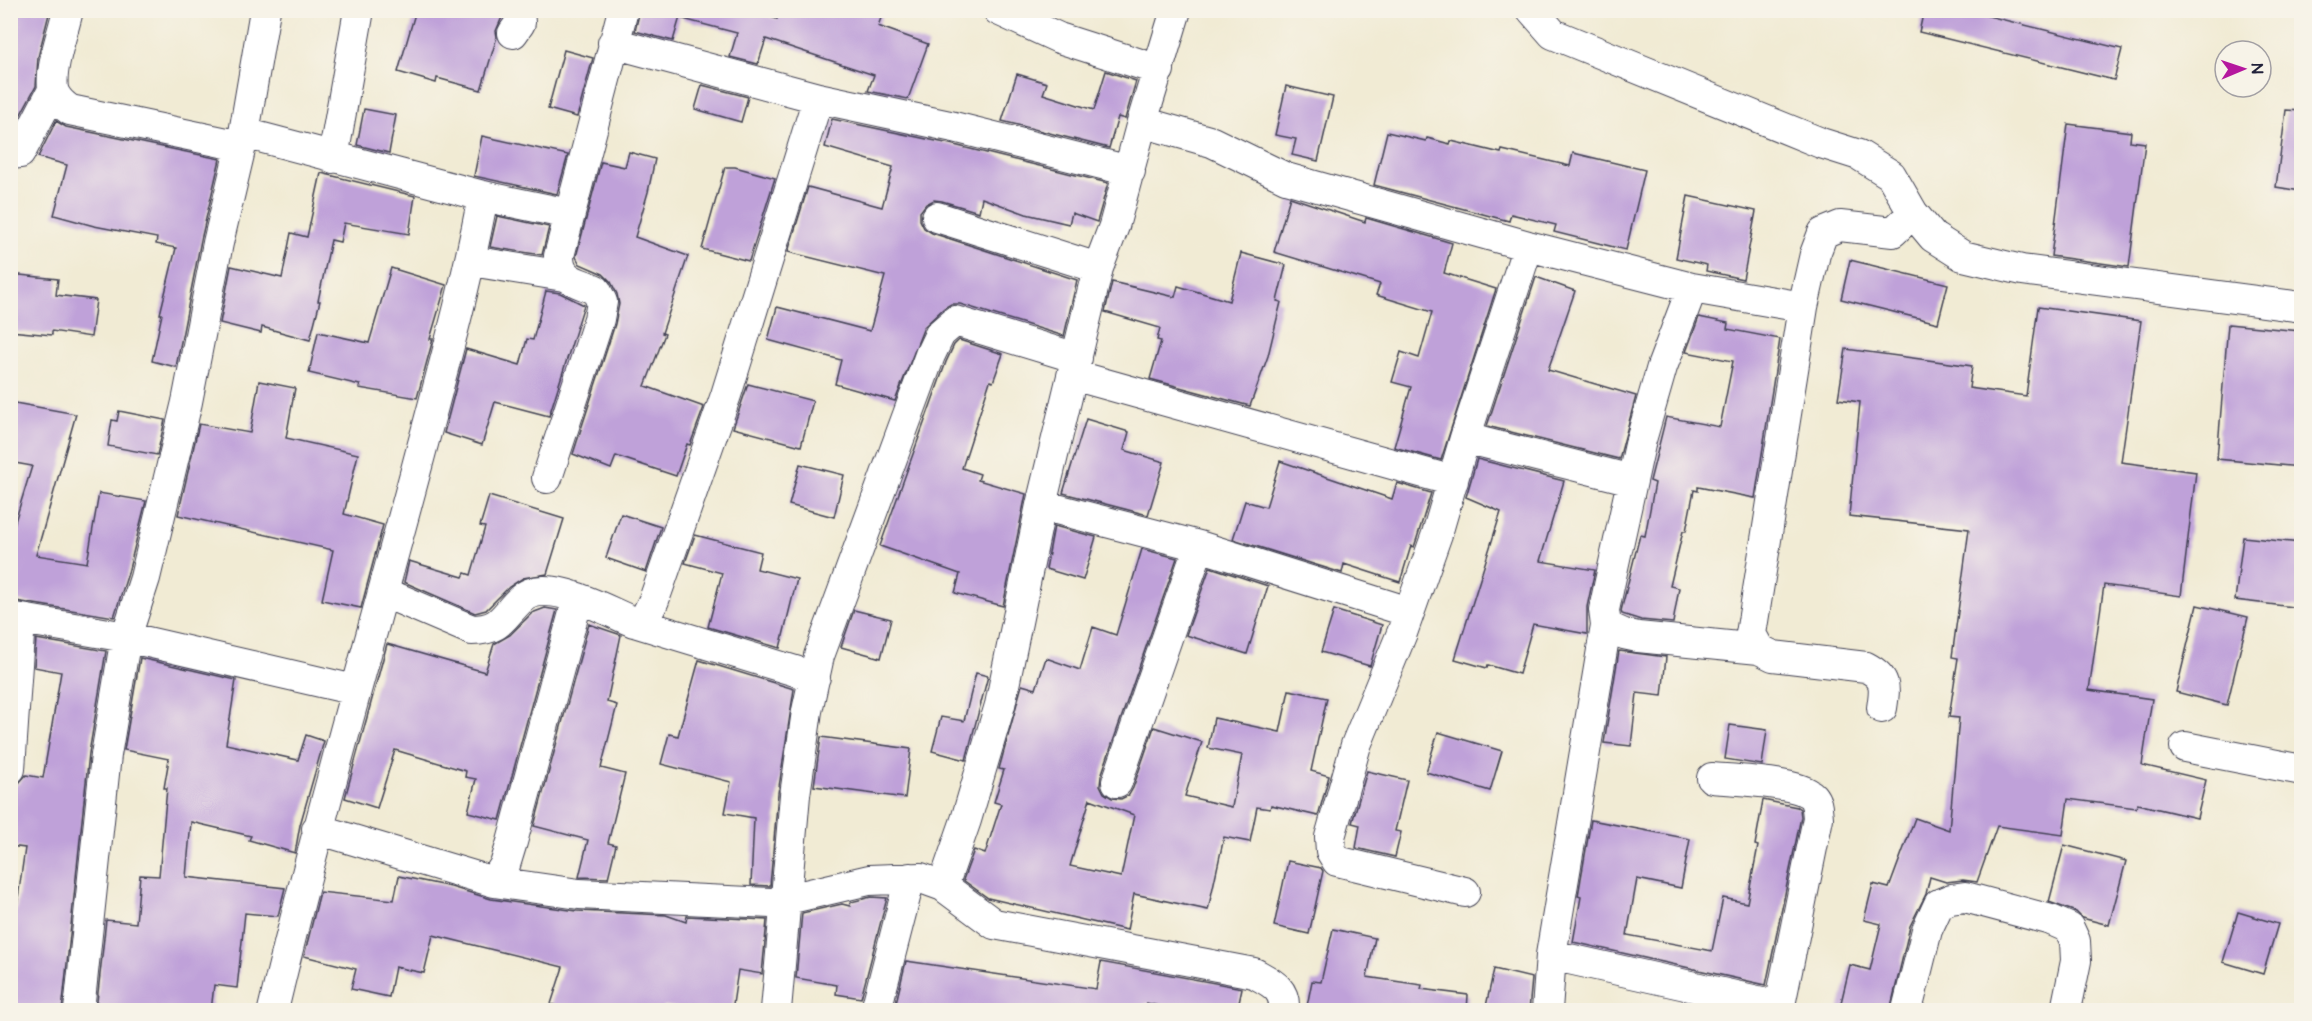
<svg xmlns="http://www.w3.org/2000/svg" width="2312" height="1021" font-family="'Architects Daughter',sans-serif">
<style>
.building{fill:#bfa1d9;fill-rule:evenodd}
.lines{fill:none;stroke-linecap:round;stroke-linejoin:round}
.minor-casing{stroke:#414052;stroke-width:32}
.minor{stroke:#fff;stroke-width:30}
</style>
<rect width="100%" height="100%" fill="#f7f3e8"/>
<filter id="ink" filterUnits="userSpaceOnUse"><feTurbulence type="fractalNoise" baseFrequency=".0167" numOctaves="2"/><feDisplacementMap in="SourceGraphic" scale="12" xChannelSelector="R" yChannelSelector="G"/><feConvolveMatrix kernelMatrix="1 2 1 2 8 2 1 2 1" color-interpolation-filters="sRGB"/></filter>
<filter id="wash" filterUnits="userSpaceOnUse"><feTurbulence type="fractalNoise" baseFrequency=".008" numOctaves="4" result="noise"/><feDisplacementMap in="SourceGraphic" scale="24" xChannelSelector="R" yChannelSelector="G"/><feGaussianBlur stdDeviation="1.35" result="paint"/><feColorMatrix in="noise" values="0 0 0 0 0 0 0 0 0 0 0 0 0 0 0 0 0 1.4 0 .05"/><feComposite in="paint" operator="in"/></filter>
<g filter="url(#wash)">
<rect width="100%" height="100%" fill="#f1ebd4"/>
<g id="blocks">
<path class="building" d="M10,10H50L38,57L36,86L10,134Z
M416,10H502V17L496,31L497,37L481,90L437,78L436,83L398,72Z
M640,10H682L673,41L635,31Z
M684,10H749L777,19L780,10H884L878,26L928,44L908,99L868,91L874,75L766,39L758,64L730,57L737,33L683,19Z
M1924,10H1964L2122,49L2114,80L1919,32Z
M564,50L593,58L577,117L548,109Z
M1106,71L1136,81L1125,119L1118,117L1109,148L1002,121L1017,74L1047,83L1043,94L1094,110Z
M702,85L748,97L741,122L695,109Z
M1286,86L1333,97L1318,161L1292,155L1296,139L1275,135Z
M364,109L396,115L389,153L357,145Z
M2286,110L2301,111V191L2276,187Z
M832,119L950,144L1108,183L1097,222L1072,213L1069,224L1026,214L982,198L979,212L942,201L934,200L926,204L920,212V220L924,228L932,233L1077,280L1064,336L960,304H951L944,308L924,327L895,401L835,384L841,360L768,340L777,307L870,331L885,276L788,252L808,187L882,207L893,167L825,147Z
M56,121L66,127L220,159L201,240L176,367L152,361L162,314H160L176,248L156,244L157,238L94,226L54,215L67,165L38,157Z
M2068,124L2131,132L2130,141L2145,143L2129,267L2051,256Z
M1387,132L1426,141L1427,138L1450,144L1451,141L1501,153L1502,150L1570,166L1573,153L1645,170L1626,250L1554,232L1556,225L1511,214L1509,221L1374,185Z
M482,136L568,155L557,194L474,176Z
M629,152L655,159L648,192L635,237L688,256L662,333L665,334L645,386L704,407L690,445L687,444L676,476L616,456L611,469L573,454L615,324L619,304L617,294L611,282L603,274L580,264L576,257L601,162L625,167Z
M725,167H735L775,178L749,261L702,249Z
M321,173L415,196L409,234L344,223L340,242L331,240L318,301H320L310,340L262,327L261,333L220,323L231,266L282,278L291,233L307,237Z
M1688,196L1756,211L1743,279L1706,271L1707,265L1676,258Z
M1290,197L1365,222L1366,218L1452,243L1444,273L1496,289L1441,460L1394,447L1411,387L1392,382L1401,352L1419,358L1432,312L1376,295L1380,284L1274,252Z
M497,216L549,227L542,255L490,247Z
M1241,253L1286,265L1277,301L1281,302L1268,356L1250,406L1150,379L1161,341L1157,340L1160,328L1105,312L1112,282L1175,297L1178,286L1229,301Z
M1850,260L1948,284L1938,323L1841,299Z
M391,268L446,285L430,339H433L417,398L359,388L360,385L309,373L318,332L369,343Z
M10,274L58,279L56,295L96,300L91,337L52,331V335L10,331Z
M1536,277L1575,291L1548,370L1636,396L1619,459L1487,426Z
M546,291L560,293L584,305L549,416L495,402L482,445L444,433L466,349L520,365L527,339L533,340Z
M2038,307L2141,321L2121,462L2196,472L2181,596L2104,585L2089,690L2152,699L2142,765L2206,780L2197,818L2137,804L2136,808L2068,799L2063,835L1997,826L1977,882L1963,880L1946,882L1930,877L1926,894L1910,926L1890,1011H1839L1850,965L1870,970L1881,924L1864,920L1873,884L1889,888L1915,818L1949,830L1959,718L1949,717L1958,658L1952,657L1969,529L1849,516L1860,402L1838,399L1846,349L1972,366L1969,388L2026,396Z
M1699,317L1728,323L1727,329L1780,339L1755,498L1698,487V491L1694,490L1686,531H1683L1670,586L1679,588L1673,623L1641,620L1622,614L1621,611L1640,535L1645,536L1655,483L1650,481L1666,417L1720,427L1733,361L1686,352Z
M2228,324L2301,331V467L2217,459Z
M959,340L1003,354L993,382L990,381L962,468L980,474L978,480L1026,494L1003,606L955,593L960,574L880,546L946,362L954,345Z
M259,381L295,388L286,438L358,454L344,514L383,525L361,608L322,600L333,550L178,515L199,424L250,433Z
M748,384L813,401L801,446L733,428Z
M15,403L76,414L36,555L87,563L99,493L146,501L128,573L114,617L10,600V538L32,466L10,462V426Z
M119,411L165,420L157,455L108,446L112,420L117,421Z
M1086,419L1129,432L1124,450L1164,462L1148,515L1063,493Z
M1477,459L1564,481L1540,561L1595,570L1587,607V634L1533,624L1519,674L1488,665L1487,668L1455,659L1501,512L1466,497Z
M1280,461L1392,499L1397,483L1431,493L1417,538L1414,547L1411,546L1400,582L1344,564L1342,573L1233,539L1245,501L1266,507Z
M800,464L844,475L834,517L789,505Z
M489,496L564,519L547,574L523,578L509,587L486,610L475,613L404,582L409,561L463,577L465,573L471,575L485,527L480,526Z
M621,514L661,527L646,572L606,558Z
M1054,526L1096,537L1083,580L1046,569Z
M695,535L761,552L757,569L797,579L780,648L708,627L722,573L685,563Z
M2243,537L2301,543V608L2235,600Z
M1142,549L1177,558L1101,776L1100,785L1104,793L1112,798L1121,799L1129,795L1133,788L1154,727L1202,742L1185,796L1232,807L1242,755L1208,748L1214,718L1280,732L1289,690L1327,698L1311,771L1329,776L1318,816L1271,805L1270,809L1257,807L1250,842L1224,837L1208,910L1134,894L1127,930L988,898L963,880L974,850L985,854L1001,804L994,802L1004,770L999,769L1022,685L1036,689L1046,658L1080,670L1093,627L1116,635ZM1090,799L1134,815L1121,877L1070,866Z
M1210,567L1268,586L1247,654L1186,635Z
M2197,605L2248,617L2227,705L2176,692Z
M545,608L557,610L500,820L468,812L476,779L465,777L466,771L395,750L377,808L345,798L387,644L485,672L494,644L510,635L532,613Z
M854,610L891,619L881,658L841,647Z
M1334,610L1382,625L1370,666L1321,652Z
M589,624L621,635L607,702L617,705L601,768L625,774L608,843L616,845L608,878L579,877L588,840L534,826Z
M36,639L106,651L89,753L62,1011H38L10,1006V911L16,912L25,848L10,846V786L18,784L26,775L43,778L61,672L34,667Z
M1619,651L1666,657L1662,696L1637,693L1631,746L1604,743Z
M140,658L236,680L226,744L298,760L306,735L324,741L300,825L295,853L249,840L251,836L191,822L186,877L285,888L278,916L245,913L237,988L214,985L211,1011H96L106,920L136,923L140,875L159,876L167,788H164L169,759L124,750Z
M699,660L794,689L778,793L770,886L751,885L754,818L725,813L731,782L661,764L669,734L678,736Z
M976,673L988,676L966,760L932,751L941,717L964,721Z
M1730,725L1767,730L1762,765L1725,759Z
M1438,732L1502,751L1490,791L1426,772Z
M821,737L911,749L905,798L814,786Z
M1367,771L1407,780L1395,831L1401,832L1395,857L1356,848L1360,825L1352,823Z
M1763,800L1797,807L1800,809L1801,817L1766,985L1573,942L1581,897L1578,896L1591,820L1690,839L1681,888L1637,879L1627,935L1712,951L1723,898L1747,903L1758,846L1755,845Z
M2064,845L2126,861L2109,925L2082,918L2076,912L2049,902Z
M1288,861L1321,868L1323,871L1309,934L1274,926Z
M399,876L451,887L491,899L577,911L666,915L686,922L687,916L767,920L762,974L738,970L732,1011H698L664,1006L662,1011H569L551,1004L563,967L433,935L424,973L395,967L389,997L351,989L356,969L304,956L320,892L394,900Z
M871,897L887,898L861,998L836,994L837,985L796,978L802,913L842,904L850,906L851,902Z
M2238,912L2278,924L2263,974L2223,962Z
M1333,929L1375,938L1367,977L1422,985L1421,989L1468,995L1467,1011H1306L1312,981L1321,982Z
M906,961L1096,989L1101,962L1242,988L1237,1011H1180L1146,1003L1145,1011H894Z
M1494,969L1532,978L1529,1011H1485Z
M1682,1002L1721,1011H1681Z"/>
</g>
</g>
<g filter="url(#ink)">
<use href="#blocks" fill-opacity="0" stroke="#414052" stroke-width="1.5"/>
<g class="lines">
<defs>
<path id="minor" d="M68,10C63,33 50,66 53,89C55,99 63,105 70,110L241,146
M998,10L1059,38L1159,70
M1532,10L1553,34L1821,143L1859,155L1891,175L1913,213L1933,237L1963,256L2022,270L2302,307
M513,33L520,23L519,10
M818,98L954,127L1130,171
M1142,122L1212,142L1286,178L1528,246L1692,288L1803,307
M244,133L483,196L569,214
M10,154L20,153L53,90
M333,158L359,10
M937,217L1098,268
M471,261L564,276
M1692,288L1662,367L1641,440L1609,586L1604,610L1606,626L1624,634L1638,637L1759,649
M1073,375L1453,481
M1465,438L1632,480
M547,478L599,319L602,302L596,290C577,281 559,281 559,256L623,10
M1041,505L1199,546L1409,612
M383,592L472,630C501,630 502,617 521,599C546,575 606,611 634,622L645,618L654,600L726,395L818,98L613,43
M10,617L126,637L355,690
M634,622L815,677
M1882,708C1885,687 1887,678 1866,667L1773,656L1759,649L1751,634L1803,307L1815,254L1823,233L1840,226L1893,232L1913,213
M2185,747L2302,770
M10,769L20,620
M1712,778C1734,780 1798,782 1812,796C1818,803 1817,810 1818,818L1779,1010
M1117,782L1199,546
M317,829L494,882L579,894L771,903L869,880L921,878L943,886L994,924L1254,973C1270,982 1286,988 1284,1010
M494,882L505,865L512,842L578,598
M943,886L966,820L1000,705L1041,505L1098,268L1114,226L1142,122L1176,10
M1465,892L1337,861L1331,851L1330,837L1356,745L1402,633L1437,534L1465,438L1528,246
M1551,955L1780,1006
M79,1010L106,755L126,637L145,578L187,402L218,243L244,133L265,10
M273,1010C316,829 368,650 416,470C440,379 466,289 483,196
M776,1010L795,795L807,711L819,656L930,355L940,334L955,321L1077,358
M876,1010L910,878
M1547,1010L1551,955L1606,626
M1907,1010L1927,930L1939,904L1951,899L1965,897L2051,920L2069,928L2075,941L2076,961L2066,1010"/>
</defs>
<use href="#minor" class="minor-casing"/>
<use href="#minor" class="minor"/>
</g>
</g>
<rect width="2312" height="1021" fill="none" stroke="#f7f3e8" stroke-width="36"/>
<g transform="translate(2243 69) rotate(88)"><circle r="28" fill="#f7f3e8" stroke="#a29fa3" stroke-width="1.5"/>
<path d="M0-4.5L10 22L0 15L-10 22Z" fill="#b5179e"/>
<text y="-9" font-size="16" font-weight="bold" text-anchor="middle" fill="#22223b">N</text>
</g>
</svg>
